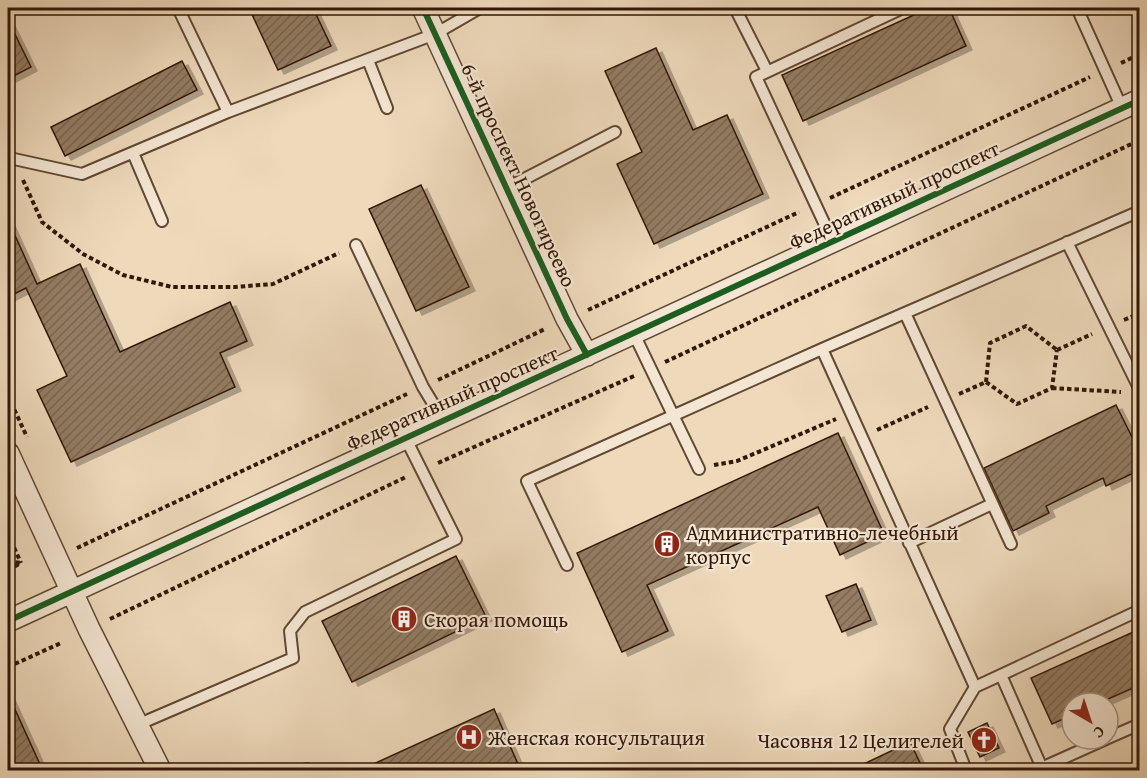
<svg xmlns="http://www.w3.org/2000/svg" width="1147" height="778" font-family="'Gentium Book Plus',serif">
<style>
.building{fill:url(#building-hatch);stroke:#311706;stroke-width:1.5;filter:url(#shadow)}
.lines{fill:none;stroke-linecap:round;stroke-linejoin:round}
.lane-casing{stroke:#604833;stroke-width:14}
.street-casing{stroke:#604833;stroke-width:24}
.path{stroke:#311706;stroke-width:4;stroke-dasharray:4.5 3;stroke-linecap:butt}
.lane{stroke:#f4e6d3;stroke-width:10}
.street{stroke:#f4e6d3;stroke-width:21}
.cycleway-casing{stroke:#f4e6d3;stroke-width:10}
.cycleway{stroke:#1b5e20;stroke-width:6}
.labels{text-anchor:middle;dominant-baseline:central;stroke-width:4.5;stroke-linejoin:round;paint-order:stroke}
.street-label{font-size:21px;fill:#311706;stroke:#f4e6d3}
.poi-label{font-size:21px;fill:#311706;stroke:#f4e6d3;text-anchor:start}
</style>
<defs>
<pattern id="building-hatch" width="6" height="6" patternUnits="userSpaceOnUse" patternTransform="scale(1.5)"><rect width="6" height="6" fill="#937c64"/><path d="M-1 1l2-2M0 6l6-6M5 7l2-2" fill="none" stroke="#796550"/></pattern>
<filter id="shadow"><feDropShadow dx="6" dy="4" stdDeviation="0" flood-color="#0004"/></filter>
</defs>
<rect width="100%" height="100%" fill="#eed9bb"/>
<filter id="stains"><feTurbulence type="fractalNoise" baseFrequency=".00333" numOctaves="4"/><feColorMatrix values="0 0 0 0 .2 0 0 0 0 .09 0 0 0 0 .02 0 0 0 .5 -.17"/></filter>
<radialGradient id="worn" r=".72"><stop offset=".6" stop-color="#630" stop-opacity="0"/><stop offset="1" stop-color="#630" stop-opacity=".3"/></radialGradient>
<path class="building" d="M249,8H313L331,46L278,70Z
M929,8H949L966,46L803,121L782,75Z
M8,20L31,67L8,79Z
M656,48L693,130L727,115L763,194L654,244L617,164L642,152L605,71Z
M182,61L197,90L65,156L51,127Z
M421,185L469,287L416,311L369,209Z
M8,220L37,284L80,264L120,352L230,302L247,341L220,353L235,387L71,462L37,390L67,376L26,288L8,297Z
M1116,405L1140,453V470L1106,486L1103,478L1046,506L1049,513L1013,531L984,468Z
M838,433L884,534L840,555L818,507L647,585L668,631L622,652L577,553Z
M456,556L486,617L352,682L322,621Z
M856,584L871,620L842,632L826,596Z
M1140,629V685L1099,703H1072V715L1052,724L1031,678Z
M8,694L43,771H8Z
M494,709L521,771H358Z
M987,723L999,748L980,757L968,732Z
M910,742L924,771H849Z"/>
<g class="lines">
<defs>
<path id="lane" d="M178,8L228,112
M735,8L767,71
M1077,8L1122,108
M368,60L387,108
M133,153L162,221
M8,162L14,159L82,174L228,112L435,34L480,8
M507,188L615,132
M833,242L756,77L903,8
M1067,242L1140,390
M356,245L423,387L443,420
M905,313L1011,544
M634,334L699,469
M822,349L975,687
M909,543L992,504
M567,565L527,481L822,349L1140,211
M1001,675L1042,768
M137,725L293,658L290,631L305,612L456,539L405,437
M1108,738L1140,724
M303,770L307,769
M966,770L950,729L975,687L1140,610
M1037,770L1106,739"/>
<path id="street" d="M423,8L567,319L587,355
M8,453L89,629L160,770
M8,621L1140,100"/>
</defs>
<use href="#lane" class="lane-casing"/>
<use href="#street" class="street-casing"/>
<path class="path" d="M1121,63L1140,54
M23,180L42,222L83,254L123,275L172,287H235L273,284L339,253
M830,198L1090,77
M588,310L799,212
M1124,320L1140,313
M1057,350L1092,334
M665,362L1140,140
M438,380L545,329
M986,382L990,343L1026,326L1057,350
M986,382L1017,404L1052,388L1057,350
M1052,388L1121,392
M959,394L986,382
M8,396L27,437
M877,430L928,407
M438,463L634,376
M714,465L737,461L836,419
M8,534L21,563
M77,548L407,394
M8,561L21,563
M8,570L21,563
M110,619L406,477
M8,667L61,643"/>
<use href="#lane" class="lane"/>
<use href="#street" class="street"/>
<defs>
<path id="cycleway" d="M423,8L567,319L587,355
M8,621L1140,100"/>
</defs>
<use href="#cycleway" class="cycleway-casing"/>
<use href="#cycleway" class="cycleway"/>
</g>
<defs>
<symbol id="building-disc" viewBox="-11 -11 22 22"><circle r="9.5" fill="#8f2418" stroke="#f4e6d3"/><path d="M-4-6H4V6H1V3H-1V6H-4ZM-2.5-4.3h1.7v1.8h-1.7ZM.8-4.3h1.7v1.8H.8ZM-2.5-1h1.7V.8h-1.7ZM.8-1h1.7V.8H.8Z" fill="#fff"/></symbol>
<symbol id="hospital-disc" viewBox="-11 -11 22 22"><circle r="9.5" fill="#8f2418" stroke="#f4e6d3"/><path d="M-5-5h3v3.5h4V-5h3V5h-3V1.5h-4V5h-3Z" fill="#fff"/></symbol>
<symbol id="church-disc" viewBox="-11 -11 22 22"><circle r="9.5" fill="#8f2418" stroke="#f4e6d3"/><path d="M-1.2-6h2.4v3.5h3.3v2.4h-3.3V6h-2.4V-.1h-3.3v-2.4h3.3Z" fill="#fff"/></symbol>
</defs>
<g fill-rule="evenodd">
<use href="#building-disc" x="652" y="529" width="30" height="30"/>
<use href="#building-disc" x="389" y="604" width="30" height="30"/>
<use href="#hospital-disc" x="454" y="722" width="30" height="30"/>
<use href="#church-disc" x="969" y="725" width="30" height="30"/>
</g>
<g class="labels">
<g class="street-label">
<text transform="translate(519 175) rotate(65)">6-й проспект Новогиреево</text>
<text transform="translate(894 195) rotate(-25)">Федеративный проспект</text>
<text transform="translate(452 398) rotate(-24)">Федеративный проспект</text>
</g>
<g class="poi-label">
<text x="686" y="532">Административно-лечебный<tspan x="686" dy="24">корпус</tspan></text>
<text x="424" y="619">Скорая помощь</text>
<text x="488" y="737">Женская консультация</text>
<text x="964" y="740" text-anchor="end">Часовня 12 Целителей</text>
</g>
</g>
<rect width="1147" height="778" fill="none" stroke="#eed9bb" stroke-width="30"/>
<rect x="9" y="9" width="1129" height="760" fill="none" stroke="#311706" stroke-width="3"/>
<rect x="15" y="15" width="1117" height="748" fill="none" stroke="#311706" stroke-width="1.5"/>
<g transform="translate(1090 721) rotate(141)"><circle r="28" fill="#f4e6d3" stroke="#a69381" stroke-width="1.5"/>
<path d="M0-4.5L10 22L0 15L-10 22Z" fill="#8f2418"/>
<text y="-9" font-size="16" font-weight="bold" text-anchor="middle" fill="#311706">С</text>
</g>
<rect width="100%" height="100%" filter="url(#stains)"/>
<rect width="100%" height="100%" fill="url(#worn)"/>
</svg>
